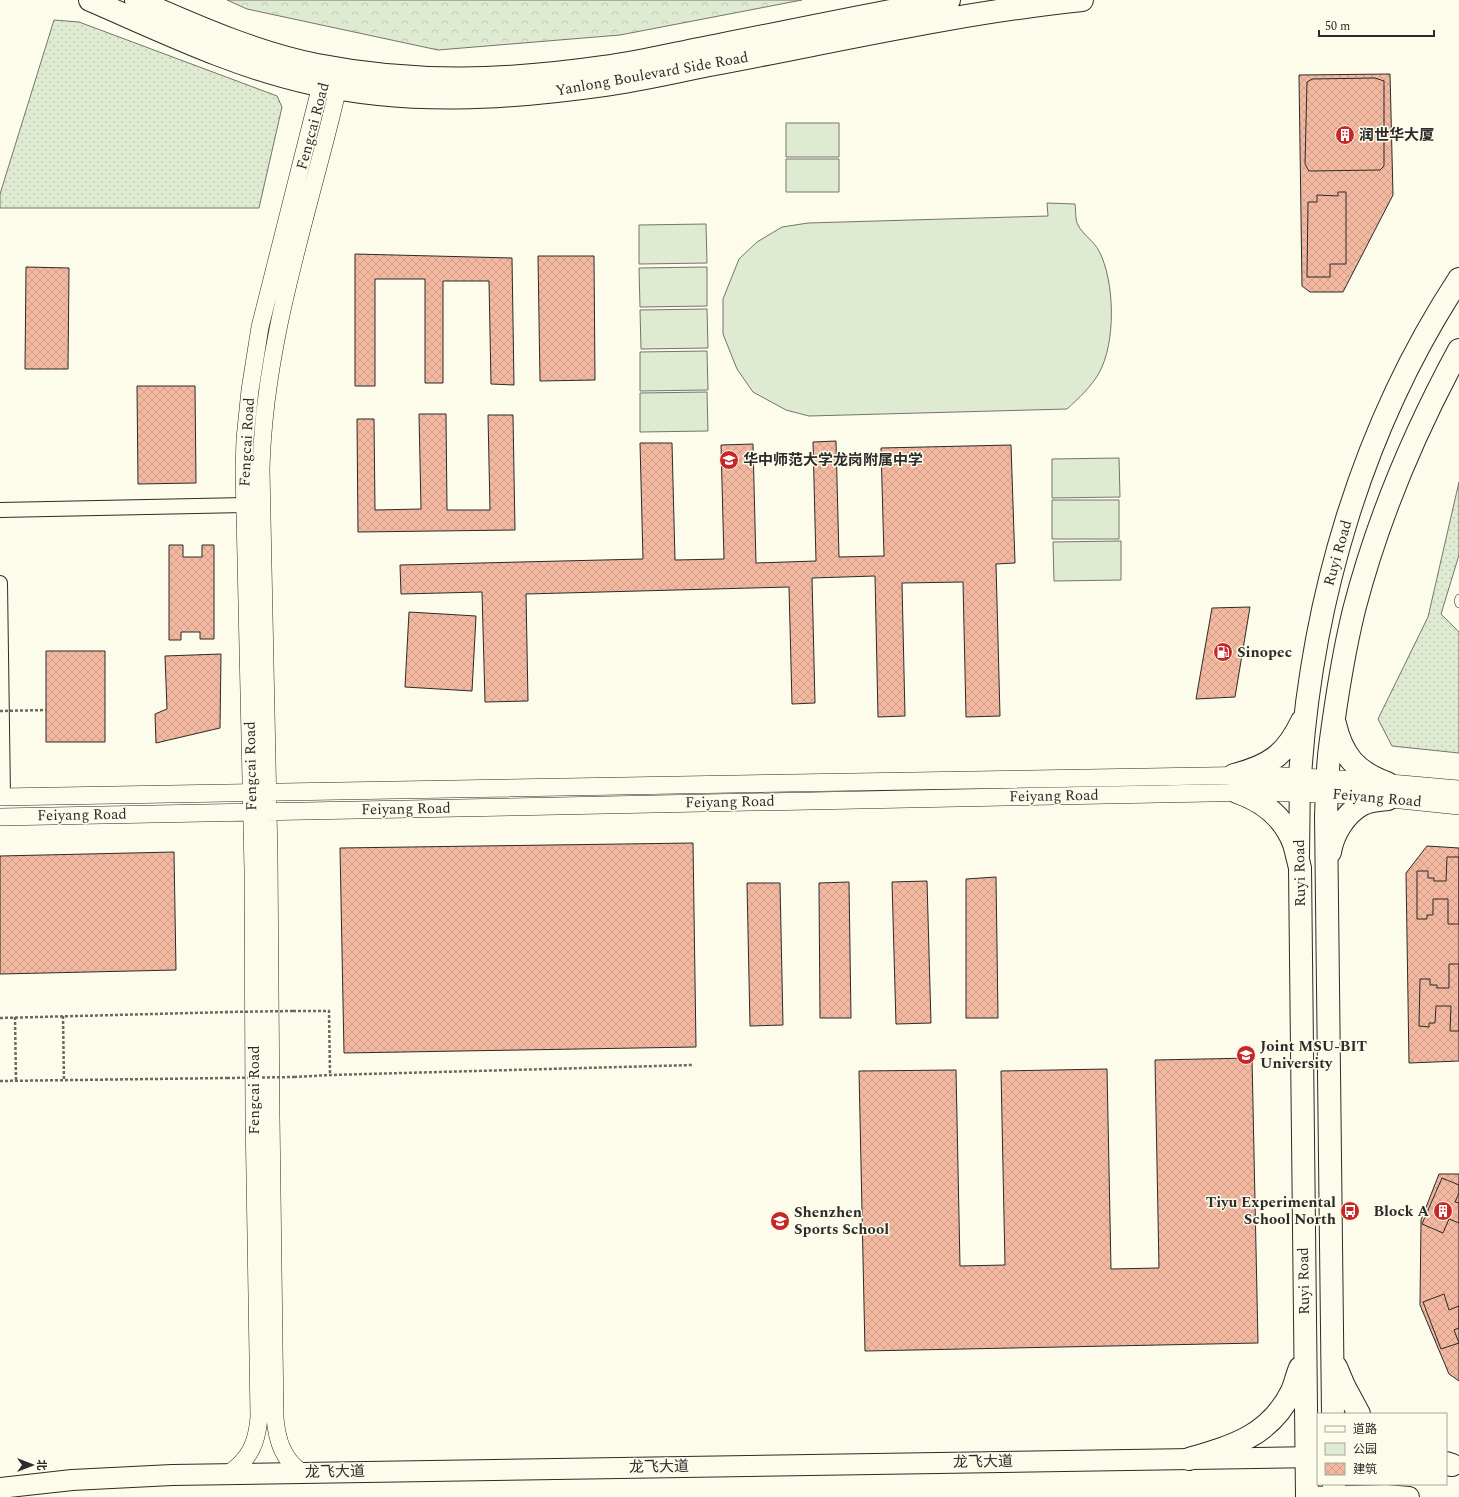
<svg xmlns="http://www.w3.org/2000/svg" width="1459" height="1497" font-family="Spectral,'Noto Sans SC',serif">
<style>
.grass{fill:url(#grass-dots);stroke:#74746e}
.forest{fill:url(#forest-crowns);stroke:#74746e}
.park{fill:#deebd1;stroke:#74746e}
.building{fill:url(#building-cross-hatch);stroke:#2b2b2b}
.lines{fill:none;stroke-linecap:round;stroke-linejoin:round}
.service-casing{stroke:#2b2b2b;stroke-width:8}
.minor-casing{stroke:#2b2b2b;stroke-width:16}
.tertiary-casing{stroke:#2b2b2b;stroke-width:18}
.secondary-casing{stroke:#2b2b2b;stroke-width:22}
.primary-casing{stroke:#2b2b2b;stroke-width:24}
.path{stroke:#6a6964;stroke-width:2.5;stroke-dasharray:3 2;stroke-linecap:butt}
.service{stroke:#fdfbea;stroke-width:7}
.minor{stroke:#fdfbea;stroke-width:14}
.tertiary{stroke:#fdfbea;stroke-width:17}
.secondary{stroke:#fdfbea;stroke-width:20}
.primary{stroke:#fdfbea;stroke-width:22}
.path-bridge{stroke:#6a6964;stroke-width:2.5;stroke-dasharray:3 2;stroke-linecap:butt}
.labels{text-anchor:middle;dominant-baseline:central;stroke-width:3;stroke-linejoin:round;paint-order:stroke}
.street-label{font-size:15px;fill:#2b2b2b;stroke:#fdfbea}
.poi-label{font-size:15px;font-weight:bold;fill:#2b2b2b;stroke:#fdfbea;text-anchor:start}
</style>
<defs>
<pattern id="grass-dots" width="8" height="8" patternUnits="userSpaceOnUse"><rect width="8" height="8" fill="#deebd1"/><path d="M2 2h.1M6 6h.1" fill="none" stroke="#bfcab4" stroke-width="1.8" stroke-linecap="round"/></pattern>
<pattern id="forest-crowns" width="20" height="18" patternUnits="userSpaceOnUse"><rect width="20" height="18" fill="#deebd1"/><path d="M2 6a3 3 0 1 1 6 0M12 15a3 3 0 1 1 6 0" fill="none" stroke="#bfcab4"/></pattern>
<pattern id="building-cross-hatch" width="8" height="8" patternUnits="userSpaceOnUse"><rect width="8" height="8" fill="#f2b8a0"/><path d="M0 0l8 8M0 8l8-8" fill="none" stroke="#d09e8a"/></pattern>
</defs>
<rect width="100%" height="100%" fill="#fdfbea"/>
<path class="grass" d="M54,20L79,22L277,96L282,107L259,208H0V194Z
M1459,482V555L1441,614L1459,632V753L1392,746L1378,719L1428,617Z"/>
<path class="forest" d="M227,0H802L620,35L438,50L247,9Z"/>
<path class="park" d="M786,123H839V157H786Z
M786,159H839V192H786Z
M1047,203L1075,204C1076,210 1075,220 1078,225C1083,235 1094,241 1099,251C1115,281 1116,343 1099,373C1091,387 1079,398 1067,409L809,416L786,410L753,392L737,369L723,334V299L739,259L757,242L782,227L808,223L1048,216Z
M706,224L707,263L639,264V225Z
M707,267V306L640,307L639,268Z
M707,309L708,348L641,349L640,310Z
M707,351L708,390L640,391V352Z
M707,392L708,431L640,432V393Z
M1119,458L1120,497L1052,498V459Z
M1052,500H1119V539H1052Z
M1121,541V580L1054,581L1053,542Z"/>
<path class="building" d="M1390,74L1393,195L1343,292H1310L1302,286L1299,75Z
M1375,78L1384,81V166L1380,170L1309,171L1305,164L1307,82L1312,79Z
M1338,192H1346V264H1330V277H1307L1308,202H1317V195L1338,196Z
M355,254L512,258L514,385L491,384L489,281H443V383H425V279H375V386H355Z
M538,256H594L595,380L540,381Z
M26,267L69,268L68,369H25Z
M137,386H195L196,483L138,484Z
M419,414H446L447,510H490L488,415H513L515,530L358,532L357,419H374L375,510L421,509Z
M836,441L839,557L884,556L881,448L1011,445L1015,563L996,564L1000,716L966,717L963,582L902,583L905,716L878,717L875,576L812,578L815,703L792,704L789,587L526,594L528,701L485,702L482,592L401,594L400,565L643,559L640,443H672L675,560L724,559L721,445L753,444L756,563L816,561L813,442Z
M169,545H183V557H202V545H214V639H200V632H181V640H169Z
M1250,607L1235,697L1196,699L1212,608Z
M409,612L476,616L472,691L405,687Z
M46,651H105V742H46Z
M221,654L220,728L156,743L155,714L167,709L165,656Z
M693,843L696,1047L344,1053L340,848Z
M1427,846L1459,848V1061L1409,1063L1406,873Z
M174,852L176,970L0,974V856Z
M1447,857H1459V924H1448V899H1433V915H1427V919H1417V871H1428V878H1434V881H1446Z
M996,877L998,1018H966V879Z
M927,881L931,1023L896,1024L892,882Z
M849,882L851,1018H820L819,883Z
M747,883H780L783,1025L750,1026Z
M1449,964H1459V1031H1450L1451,1006H1436L1435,1023H1429V1027L1419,1026L1420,979H1430V985H1437V988H1449Z
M1252,1058L1258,1343L865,1351L859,1071L956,1070L960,1266L1005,1265L1001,1071L1107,1069L1111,1269L1159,1268L1155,1060Z
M1439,1174H1459V1381L1449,1374L1420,1305L1421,1220Z
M1442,1178L1459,1185V1193L1455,1202L1459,1203V1223L1449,1219L1443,1233L1422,1224Z
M1444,1294L1449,1310L1459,1306V1328L1454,1330L1459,1343L1441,1349L1423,1302Z"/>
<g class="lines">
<defs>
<path id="service" d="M1459,598L1458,601L1459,604"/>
<path id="minor" d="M0,510L245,505
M0,583L3,797"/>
<path id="tertiary" d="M0,797C421,792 842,779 1263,775L1356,780L1459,789
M0,817L1262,792L1353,795L1459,806
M303,1473C283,1461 277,1440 275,1418L271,1116L269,858L261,469C264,350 301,236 330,121L338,88L336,77
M228,1474C250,1459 257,1443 259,1417L254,1115L253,870L244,469L245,439L250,390L260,327L321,85L327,75"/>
<path id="secondary" d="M1299,855L1300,777
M0,1488L72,1480L172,1475L1318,1457
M1309,1497L1386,1495L1409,1497"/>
<path id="primary" d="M90,0C162,31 233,66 310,83C409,105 505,99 604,85C641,80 678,71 715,64C837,41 958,13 1082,0
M136,0C196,26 253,52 317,65C414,84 507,81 604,67C642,62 681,52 719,45C795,30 872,14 949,0
M1335,724C1342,755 1356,772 1387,783
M1234,775C1269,766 1286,755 1302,721
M1300,777C1311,602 1362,427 1459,279
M1237,792C1263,801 1284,817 1294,844C1296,851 1298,860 1300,868L1307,1497
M1330,852C1333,834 1345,814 1361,805C1369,800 1379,800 1388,799
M1336,1367L1344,1386L1359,1414
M1333,1414L1326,816C1327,793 1327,770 1330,747C1336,701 1343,655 1354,610C1377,521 1415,431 1459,350
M1189,1459C1233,1446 1270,1436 1292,1391C1295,1384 1297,1375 1300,1368
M1446,1463L1452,1465
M1334,1484V1497"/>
</defs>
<use href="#service" class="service-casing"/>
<use href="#minor" class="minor-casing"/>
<use href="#tertiary" class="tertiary-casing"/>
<use href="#secondary" class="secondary-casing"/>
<use href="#primary" class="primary-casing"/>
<path class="path" d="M293,1011H329L330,1074
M63,1016L64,1081
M15,1017L16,1081
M0,1018L230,1012
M294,1077L330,1075L693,1065
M0,1081L227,1078"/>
<use href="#service" class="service"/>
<use href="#minor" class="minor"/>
<use href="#tertiary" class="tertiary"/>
<use href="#secondary" class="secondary"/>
<use href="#primary" class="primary"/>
<path class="path-bridge" d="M0,711L46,710
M225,1012L293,1011
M227,1078L294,1077"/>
</g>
<defs>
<symbol id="building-disc" viewBox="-11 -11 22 22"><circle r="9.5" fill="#c62828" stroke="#fdfbea"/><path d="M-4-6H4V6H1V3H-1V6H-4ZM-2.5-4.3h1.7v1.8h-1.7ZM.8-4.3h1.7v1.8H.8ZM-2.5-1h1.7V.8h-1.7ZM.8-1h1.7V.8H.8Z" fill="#fff"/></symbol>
<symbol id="school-disc" viewBox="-11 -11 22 22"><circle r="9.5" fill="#c62828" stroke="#fdfbea"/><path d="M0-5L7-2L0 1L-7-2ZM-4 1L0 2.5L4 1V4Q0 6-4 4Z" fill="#fff"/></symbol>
<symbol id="fuel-disc" viewBox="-11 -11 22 22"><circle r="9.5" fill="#c62828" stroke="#fdfbea"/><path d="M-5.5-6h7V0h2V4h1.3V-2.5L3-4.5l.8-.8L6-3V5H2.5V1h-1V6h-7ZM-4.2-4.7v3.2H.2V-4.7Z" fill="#fff"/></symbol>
<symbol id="university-disc" viewBox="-11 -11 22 22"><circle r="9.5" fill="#c62828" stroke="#fdfbea"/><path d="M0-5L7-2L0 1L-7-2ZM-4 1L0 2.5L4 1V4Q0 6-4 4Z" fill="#fff"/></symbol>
<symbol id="bus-disc" viewBox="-11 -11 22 22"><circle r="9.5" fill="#c62828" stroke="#fdfbea"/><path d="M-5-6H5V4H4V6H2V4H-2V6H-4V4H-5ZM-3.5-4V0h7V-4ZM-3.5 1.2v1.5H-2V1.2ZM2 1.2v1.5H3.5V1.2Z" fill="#fff"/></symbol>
</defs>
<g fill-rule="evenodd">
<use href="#building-disc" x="1334" y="124" width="22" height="22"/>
<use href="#school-disc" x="718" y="449" width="22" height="22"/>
<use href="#fuel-disc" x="1212" y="641" width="22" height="22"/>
<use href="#university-disc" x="1235" y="1044" width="22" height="22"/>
<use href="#bus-disc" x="1339" y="1200" width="22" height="22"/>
<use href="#building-disc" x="1432" y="1200" width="22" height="22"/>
<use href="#school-disc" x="769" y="1210" width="22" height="22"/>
</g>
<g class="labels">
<g class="street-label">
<text transform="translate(652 74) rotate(-10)">Yanlong Boulevard Side Road</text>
<text transform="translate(313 126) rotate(-75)">Fengcai Road</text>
<text transform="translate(247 442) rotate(-87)">Fengcai Road</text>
<text transform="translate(1338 553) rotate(-74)">Ruyi Road</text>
<text transform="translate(251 766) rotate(-91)">Fengcai Road</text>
<text transform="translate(1054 796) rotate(-1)">Feiyang Road</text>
<text transform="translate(1377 798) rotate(5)">Feiyang Road</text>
<text transform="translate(730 802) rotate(-1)">Feiyang Road</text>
<text transform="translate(406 809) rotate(-1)">Feiyang Road</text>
<text transform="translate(82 815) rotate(-1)">Feiyang Road</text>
<text transform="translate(1300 873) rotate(-91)">Ruyi Road</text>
<text transform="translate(254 1090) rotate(-90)">Fengcai Road</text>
<text transform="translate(1304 1281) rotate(-91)">Ruyi Road</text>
<text transform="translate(983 1462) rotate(-1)">龙飞大道</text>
<text transform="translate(659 1467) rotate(-1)">龙飞大道</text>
<text transform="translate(335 1472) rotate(-1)">龙飞大道</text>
</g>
<g class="poi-label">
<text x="1359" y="135">润世华大厦</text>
<text x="743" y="460">华中师范大学龙岗附属中学</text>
<text x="1237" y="652">Sinopec</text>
<text x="1260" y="1046">Joint MSU-BIT<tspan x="1260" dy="17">University</tspan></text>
<text x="1336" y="1202" text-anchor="end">Tiyu Experimental<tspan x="1336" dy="17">School North</tspan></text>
<text x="1429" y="1211" text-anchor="end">Block A</text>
<text x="794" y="1212">Shenzhen<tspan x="794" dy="17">Sports School</tspan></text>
</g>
</g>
<rect x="1317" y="1413" width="130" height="72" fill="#fdfbea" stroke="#a9a89e"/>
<rect x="1325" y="1426" width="20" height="6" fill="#fdfbea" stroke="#a9a89e"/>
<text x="1353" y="1433" font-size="12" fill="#2b2b2b">道路</text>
<rect x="1325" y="1443" width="20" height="12" fill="#deebd1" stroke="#a9a89e"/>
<text x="1353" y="1453" font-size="12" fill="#2b2b2b">公园</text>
<rect x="1325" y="1463" width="20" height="12" fill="url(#building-cross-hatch)" stroke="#a9a89e"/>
<text x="1353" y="1473" font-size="12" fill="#2b2b2b">建筑</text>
<g transform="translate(32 1465) rotate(90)" stroke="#fdfbea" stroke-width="3" paint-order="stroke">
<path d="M0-3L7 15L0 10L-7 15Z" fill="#2b2b2b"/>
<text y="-6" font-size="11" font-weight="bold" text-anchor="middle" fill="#2b2b2b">北</text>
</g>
<path d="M1319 30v6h115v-6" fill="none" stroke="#2b2b2b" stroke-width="2"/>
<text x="1325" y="30" font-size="12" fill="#2b2b2b" stroke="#fdfbea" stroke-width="3" paint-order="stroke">50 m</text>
</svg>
